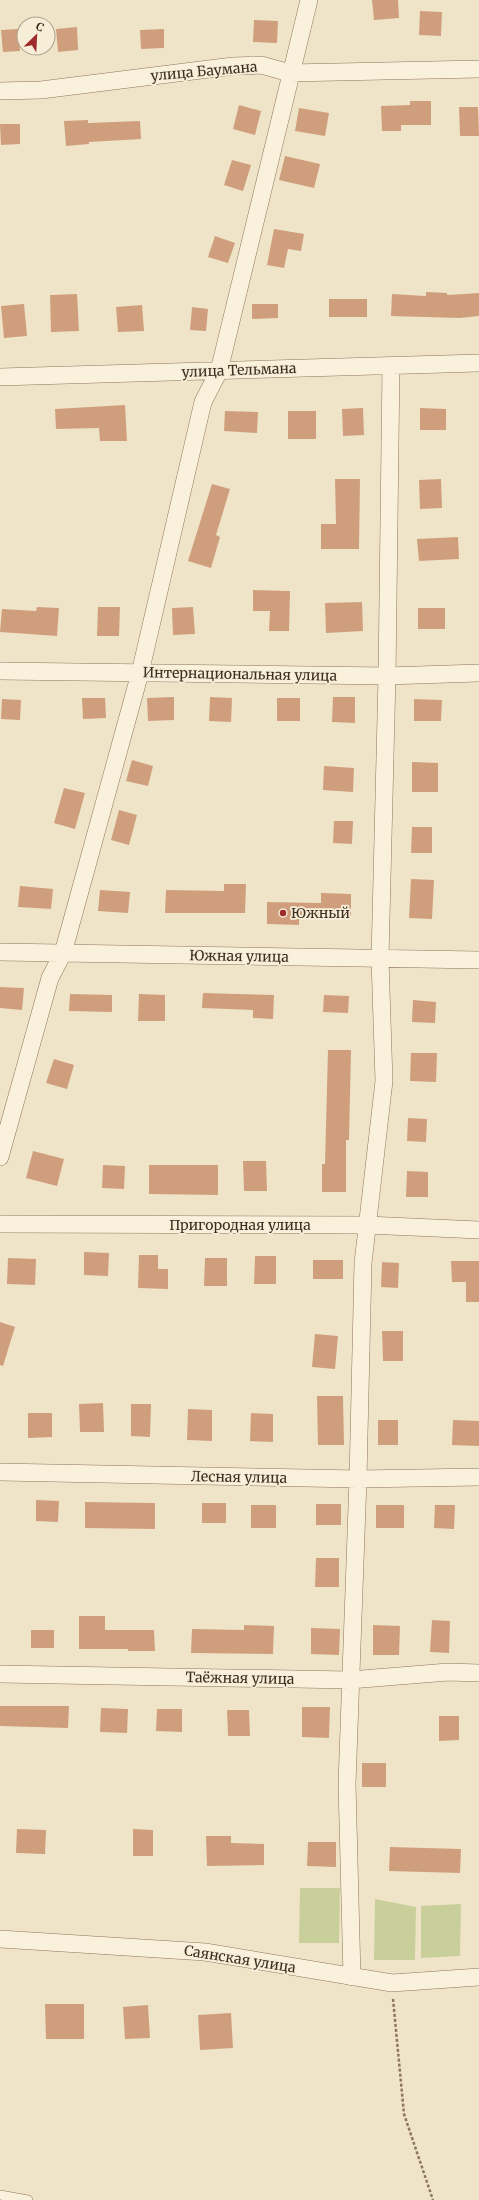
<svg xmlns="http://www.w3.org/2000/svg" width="479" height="2200" font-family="Merriweather,serif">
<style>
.green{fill:#c9cf9b}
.building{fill:#cf9f7d}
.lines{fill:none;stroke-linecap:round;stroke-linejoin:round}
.lane-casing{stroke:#8d765c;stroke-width:10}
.street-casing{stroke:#8d765c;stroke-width:18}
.path{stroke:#8d765c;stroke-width:2.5;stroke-dasharray:3 2;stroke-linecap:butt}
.lane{stroke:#faf1dc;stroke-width:9}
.street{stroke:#faf1dc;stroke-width:17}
.poi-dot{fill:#9e2a2b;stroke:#f7eed8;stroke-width:1.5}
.labels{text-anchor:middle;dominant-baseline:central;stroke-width:3.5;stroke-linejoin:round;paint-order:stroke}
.street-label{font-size:14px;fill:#3d2e20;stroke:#f7eed8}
.poi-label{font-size:14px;fill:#3d2e20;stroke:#f7eed8;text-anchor:start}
</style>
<rect width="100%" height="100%" fill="#f0e4c8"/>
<path class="green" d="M300,1888H340L339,1943H299Z
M375,1899L416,1907L415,1960H374Z
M461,1904L460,1956L421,1958V1906Z"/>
<path class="building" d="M372,0H398L399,18L374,20Z
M420,11L442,12L441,36L419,35Z
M254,20L278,21L277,43L253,42Z
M77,27L78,50L58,52L56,29Z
M18,29L20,51L3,52L1,30Z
M164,29V48L141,49L140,30Z
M410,101H431V125H401V131H382L381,106L410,105Z
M239,105L261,111L255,135L233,129Z
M459,107H478L479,136H460Z
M299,108L329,113L325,136L295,131Z
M88,120V123L140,121L141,139L89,142V144L66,146L64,121Z
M0,124H20V144L1,145Z
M285,156L320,164L314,188L279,180Z
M232,160L251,165L243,191L224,185Z
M274,229L304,234L301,251L288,249L284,268L267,265Z
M215,236L235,243L228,263L208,257Z
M426,292L447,293V295L479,293V316L460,318L391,316L392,294L426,296Z
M77,294L79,331L51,332L50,295Z
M329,299H367V317H329Z
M24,304L27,336L4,338L1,306Z
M252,304H278V318L252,319Z
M142,305L144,331L118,332L116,307Z
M192,307L208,309L206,331L190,330Z
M125,405L127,441H100L99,428L56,429L55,409Z
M363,408L364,435L343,436L342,409Z
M420,408L446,409V430H420Z
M225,411L258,412L257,433L224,431Z
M288,411H316V439H288Z
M335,479H360L359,549H321V524H336Z
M441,479L442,508L420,509L419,480Z
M212,484L230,489L216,535L220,537L211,568L188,561Z
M458,537L459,559L419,561L417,539Z
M253,590L290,591L289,631H269L270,611H253Z
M362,602L363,631L326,633L325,603Z
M37,607L59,608L57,636L0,632L2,609L36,611Z
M98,607H120L119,636H97Z
M193,607L195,634L173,635L172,608Z
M418,608H445V629H418Z
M174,697V720L148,721L147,698Z
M210,697L232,698L231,722L209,721Z
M333,697H355V723L332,722Z
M82,698H105L106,718L83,719Z
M277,698H300V721H277Z
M2,699L21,700L20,720L1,719Z
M414,699L442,700L441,721H414Z
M132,760L153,766L148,786L126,781Z
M412,762L438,763V792H412Z
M324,766L354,768L353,792L323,790Z
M64,788L85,793L75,829L54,823Z
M119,810L137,815L129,845L111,840Z
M334,821H353L352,844L333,843Z
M412,827H432V853H411Z
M411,879L434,880L432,919L409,918Z
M224,884H246L245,913H165L166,890L224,891Z
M20,886L53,889L51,909L18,907Z
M100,890L130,892L128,913L98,911Z
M321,893L351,894V916L299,915V925L267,924V902L321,903Z
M0,987L24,988L22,1010L0,1008Z
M203,993L274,995L273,1019L253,1018V1010L202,1008Z
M70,994L112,995V1012L69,1011Z
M139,994L165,995V1021H138Z
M324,995L349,996L348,1013L323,1012Z
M413,1000L436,1002L435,1023L412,1022Z
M328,1050H351L349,1140H346V1192H322V1164H325Z
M411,1053H437L436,1082L410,1081Z
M54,1059L74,1065L67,1089L46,1083Z
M408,1118L427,1119L426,1142L407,1141Z
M33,1151L64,1159L57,1186L26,1178Z
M243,1161H266L267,1191H244Z
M103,1165L125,1166L124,1189L102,1188Z
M149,1165H218V1195L149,1194Z
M407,1171L428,1172V1197H406Z
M84,1252L109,1253L108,1276L84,1275Z
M139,1255H158V1269H168V1289L138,1288Z
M255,1256H276V1284H254Z
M8,1258L36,1259L35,1285L7,1284Z
M205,1258H227V1286H204Z
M313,1260H343V1279H313Z
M451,1261H479V1302H466V1282H452Z
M382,1262L399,1263L398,1288L381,1287Z
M0,1322L15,1327L3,1366L0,1365Z
M382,1331H403V1361H383Z
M315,1334L338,1336L335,1369L312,1367Z
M317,1396H343L344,1445H318Z
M103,1403L104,1432H80L79,1404Z
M131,1404H151L150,1437L131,1436Z
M188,1409L212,1410V1441L187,1440Z
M28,1413H52V1437L28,1438Z
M251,1413L273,1414V1442L250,1441Z
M378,1420H398V1445H378Z
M453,1420L479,1421V1446L452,1445Z
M36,1500L59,1501L58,1522L36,1521Z
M85,1502L155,1503V1529L85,1528Z
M202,1503H226V1523H202Z
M316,1504H341V1525H316Z
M251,1505H276V1528H251Z
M376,1505H404V1528H376Z
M435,1505H455L454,1529L434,1528Z
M316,1558H339V1587H315Z
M79,1616H105V1630H154L155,1651H128V1649H79Z
M432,1620L450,1621L449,1653L430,1652Z
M244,1625L274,1626L273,1654L191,1653L192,1629L244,1630Z
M373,1625L400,1626L399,1655H373Z
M311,1628L340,1629L339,1655L311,1654Z
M31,1630H54V1648H31Z
M0,1706H69L68,1728L0,1726Z
M302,1707H330L329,1738L302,1737Z
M101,1708L128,1709L127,1733L100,1732Z
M157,1709H182V1732L156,1731Z
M227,1710H249L250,1736H228Z
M439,1716H459V1740L439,1741Z
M362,1763H386V1787H362Z
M17,1829L46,1830L45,1854L16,1853Z
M133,1829L153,1830V1856H133Z
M206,1836H231V1843L264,1844V1865L207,1866Z
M308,1842H336V1867L307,1866Z
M390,1847L461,1849L460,1873L389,1871Z
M45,2004H84V2039H46Z
M148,2005L150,2038L125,2039L123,2007Z
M231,2013L233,2048L200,2050L198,2015Z"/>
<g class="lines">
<defs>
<path id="lane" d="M0,2195L28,2200"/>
<path id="street" d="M0,91L41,90L233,66L261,65L290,73L479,69
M0,377L479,363
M0,671L387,676L479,673
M0,952L479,960
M0,1157L50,978L63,953L140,673L203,402L219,371L309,0
M0,1224L367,1225L479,1230
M0,1472L358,1479L479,1477
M0,1674L350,1680L448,1672L479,1673
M0,1939L205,1952L392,1983L479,1977
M352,1977L347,1784L358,1479L363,1263L384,1081L380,959L387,676L391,366"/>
</defs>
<use href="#lane" class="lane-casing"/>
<use href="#street" class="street-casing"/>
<path class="path" d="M393,1999L404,2114L433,2200"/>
<use href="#lane" class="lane"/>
<use href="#street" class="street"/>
</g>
<circle class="poi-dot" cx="283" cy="913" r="4"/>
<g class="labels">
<g class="street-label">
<text transform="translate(204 71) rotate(-5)">улица Баумана</text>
<text transform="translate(239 370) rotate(-2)">улица Тельмана</text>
<text transform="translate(240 674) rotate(1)">Интернациональная улица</text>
<text transform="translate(239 956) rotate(1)">Южная улица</text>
<text x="240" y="1225">Пригородная улица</text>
<text transform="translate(239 1477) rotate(1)">Лесная улица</text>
<text transform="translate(240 1678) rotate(1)">Таёжная улица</text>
<text transform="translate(240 1959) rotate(9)">Саянская улица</text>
</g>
<g class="poi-label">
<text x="291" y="913">Южный</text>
</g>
</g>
<g transform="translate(36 36) rotate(24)"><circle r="19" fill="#f7eed8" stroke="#ada18e"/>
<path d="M0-3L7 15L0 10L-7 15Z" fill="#9e2a2b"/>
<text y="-6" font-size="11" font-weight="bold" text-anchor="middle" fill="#3d2e20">С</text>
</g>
</svg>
